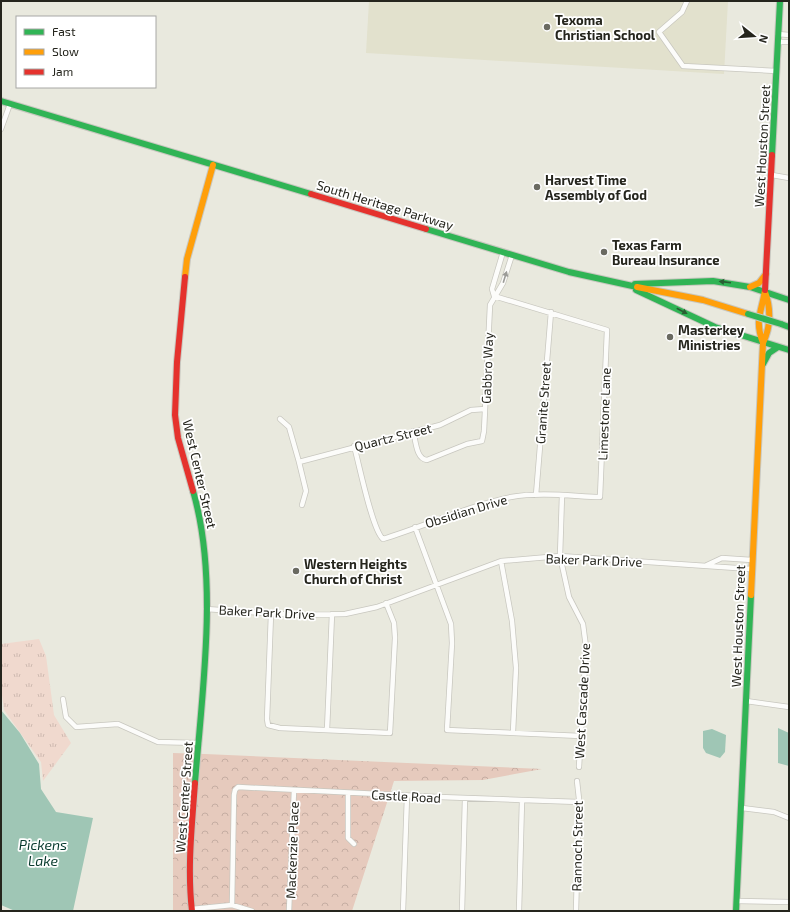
<svg xmlns="http://www.w3.org/2000/svg" width="790" height="912" font-family="'Exo 2',sans-serif">
<style>
.built{fill:#e2e1cd}
.forest{fill:url(#forest-crowns)}
.park{fill:url(#park-tufts)}
.water{fill:#9fc6b5}
.lines{fill:none;stroke-linecap:round;stroke-linejoin:round}
.street-casing{stroke:#c8c7bf;stroke-width:6}
.fast-casing{stroke:#c8c7bf;stroke-width:8}
.slow-casing{stroke:#c8c7bf;stroke-width:8}
.jam-casing{stroke:#c8c7bf;stroke-width:8}
.street{stroke:#fcfcfa;stroke-width:4.5}
.fast{stroke:#30b455;stroke-width:6}
.slow{stroke:#ff9f0a;stroke-width:6}
.jam{stroke:#e5322d;stroke-width:6}
.fast-bridge-casing{stroke:#c8c7bf;stroke-width:8;stroke-linecap:butt}
.fast-bridge{stroke:#30b455;stroke-width:6}
.oneway{fill:#9b9b97}
.oneway2{fill:#295e33}
.poi-dot{fill:#6a6a61;stroke:#fff;stroke-width:1.5}
.labels{text-anchor:middle;dominant-baseline:central;stroke-width:3.5;stroke-linejoin:round;paint-order:stroke}
.poi-label{font-size:13px;font-weight:bold;fill:#25251d;stroke:#fff;text-anchor:start}
.street-label{font-size:13px;fill:#25251d;stroke:#fff}
.water-label{font-size:14px;font-style:italic;fill:#093b2e;stroke:#fff}
</style>
<defs>
<pattern id="forest-crowns" width="20" height="18" patternUnits="userSpaceOnUse"><rect width="20" height="18" fill="#e6cabd"/><path d="M2 6a3 3 0 1 1 6 0M12 15a3 3 0 1 1 6 0" fill="none" stroke="#c5ada2"/></pattern>
<pattern id="park-tufts" width="24" height="20" patternUnits="userSpaceOnUse"><rect width="24" height="20" fill="#f0d9ce"/><path d="M3 7l-1-3M5 7V3M7 7l1-3M15 17l-1-3M17 17v-4M19 17l1-3" fill="none" stroke="#cebab0"/></pattern>
</defs>
<rect width="100%" height="100%" fill="#e9e9de"/>
<path class="built" d="M369,1H728L724,74L366,53Z"/>
<path class="forest" d="M173,753L205,754L542,769L483,780L394,781L352,911H173Z"/>
<path class="park" d="M39,639L46,656L54,715L71,743L43,781L41,762L4,710L1,688V644Z"/>
<path class="water" d="M1,710L20,733L39,764L41,789L56,812L93,818L73,911H15L1,905Z
M778,728L789,733V766L778,763Z
M712,729L726,735L725,752L720,758L706,753L703,748V731Z"/>
<g class="lines">
<defs>
<path id="street" d="M687,1L682,12L659,32L683,66L776,71
M778,34L789,35
M778,42H789
M1,129L10,104
M772,175L789,178
M494,296L492,289L503,252
M280,419L289,427L299,462L306,491L302,505
M413,431C416,441 416,459 427,460L467,444L482,441L484,431L490,305L503,283L512,255
M354,446C359,463 372,530 383,539C426,526 467,506 511,497C540,492 571,496 600,497L607,330L494,296
M299,462L440,425L471,410L485,409
M536,495L551,312
M562,495L560,556L569,597L583,624L586,647L579,767
M415,527L451,624L452,643L447,730L581,736
M501,561L512,621L516,668L513,732
M707,565L722,558L752,560
M206,609L294,615L345,614L377,607L501,561L560,556L751,569
M271,614L267,719L268,725L280,728L390,733L395,638L394,623L386,603
M63,699L66,717L76,727L118,724L158,742L199,743
M746,701L789,707
M327,730L332,614
M348,793V838L354,844
M742,808L774,812L789,818
M737,901L789,902
M232,905L234,795L235,790L238,787L439,797L579,802
M192,909L232,905L252,911
M289,911L294,790
M403,911L407,796
M462,911L465,798
M519,911L522,800
M576,911L579,799L577,781"/>
<path id="fast" d="M1,101L311,194
M772,155L780,1
M426,229L569,272L637,287
M635,284L713,281L750,287L789,300
M636,290L715,327L789,350
M781,324L789,327
M763,364L769,353L778,347
M193,491C219,580 202,691 195,783
M736,911L751,595"/>
<path id="slow" d="M185,277L187,259L213,165
M637,287L703,300L748,314
M750,287L759,283L766,274
M763,343C771,327 771,308 765,292
M751,595L763,343C754,320 762,311 765,290"/>
<path id="jam" d="M311,194L426,229
M185,277L177,362L175,415L178,438L193,491
M765,290L772,155
M192,911C187,869 192,825 195,783"/>
</defs>
<use href="#street" class="street-casing"/>
<use href="#fast" class="fast-casing"/>
<use href="#slow" class="slow-casing"/>
<use href="#jam" class="jam-casing"/>
<use href="#street" class="street"/>
<use href="#fast" class="fast"/>
<use href="#slow" class="slow"/>
<use href="#jam" class="jam"/>
<defs>
<path id="fast-bridge" d="M748,314L781,324"/>
</defs>
<use href="#fast-bridge" class="fast-bridge-casing"/>
<use href="#fast-bridge" class="fast-bridge"/>
</g>
<defs><path id="oneway-solid" d="M-6-.8H1V-3.2L6.5 0L1 3.2V.8H-6Z"/></defs>
<use class="oneway" href="#oneway-solid" transform="translate(505 277) rotate(-73)"/>
<g class="oneway2">
<use href="#oneway-solid" transform="translate(725 282) rotate(-173)"/>
<use href="#oneway-solid" transform="translate(682 311) rotate(28)"/>
</g>
<g class="poi-dot">
<circle cx="547" cy="27" r="4"/>
<circle cx="537" cy="187" r="4"/>
<circle cx="604" cy="252" r="4"/>
<circle cx="670" cy="337" r="4"/>
<circle cx="296" cy="571" r="4"/>
</g>
<g class="labels">
<g class="poi-label">
<text x="555" y="20">Texoma<tspan x="555" dy="15">Christian School</tspan></text>
<text x="545" y="180">Harvest Time<tspan x="545" dy="15">Assembly of God</tspan></text>
<text x="612" y="245">Texas Farm<tspan x="612" dy="15">Bureau Insurance</tspan></text>
<text x="678" y="330">Masterkey<tspan x="678" dy="15">Ministries</tspan></text>
<text x="304" y="564">Western Heights<tspan x="304" dy="15">Church of Christ</tspan></text>
</g>
<g class="street-label">
<text transform="translate(762 146) rotate(-87)">West Houston Street</text>
<text transform="translate(385 205) rotate(17)">South Heritage Parkway</text>
<text transform="translate(487 368) rotate(-88)">Gabbro Way</text>
<text transform="translate(543 403) rotate(-86)">Granite Street</text>
<text transform="translate(604 414) rotate(-88)">Limestone Lane</text>
<text transform="translate(393 437) rotate(-14)">Quartz Street</text>
<text transform="translate(200 474) rotate(77)">West Center Street</text>
<text transform="translate(466 511) rotate(-17)">Obsidian Drive</text>
<text transform="translate(594 560) rotate(2)">Baker Park Drive</text>
<text transform="translate(267 612) rotate(3)">Baker Park Drive</text>
<text transform="translate(738 626) rotate(-88)">West Houston Street</text>
<text transform="translate(582 701) rotate(-87)">West Cascade Drive</text>
<text transform="translate(406 796) rotate(3)">Castle Road</text>
<text transform="translate(184 797) rotate(-86)">West Center Street</text>
<text transform="translate(577 846) rotate(-89)">Rannoch Street</text>
<text transform="translate(292 850) rotate(-88)">Mackenzie Place</text>
</g>
<g class="water-label">
<text x="43" y="844">Pickens<tspan x="43" dy="16">Lake</tspan></text>
</g>
</g>
<rect width="790" height="912" fill="none" stroke="#25251d" stroke-width="4"/>
<rect x="16" y="16" width="140" height="72" fill="#ffffff" stroke="#a8a8a5"/>
<rect x="24" y="29" width="20" height="6" fill="#30b455" stroke="#a8a8a5"/>
<text x="52" y="36" font-size="12" fill="#25251d">Fast</text>
<rect x="24" y="49" width="20" height="6" fill="#ff9f0a" stroke="#a8a8a5"/>
<text x="52" y="56" font-size="12" fill="#25251d">Slow</text>
<rect x="24" y="69" width="20" height="6" fill="#e5322d" stroke="#a8a8a5"/>
<text x="52" y="76" font-size="12" fill="#25251d">Jam</text>
<g transform="translate(754 36) rotate(107)" stroke="#ffffff" stroke-width="3" paint-order="stroke">
<path d="M0-3L7 15L0 10L-7 15Z" fill="#25251d"/>
<text y="-6" font-size="11" font-weight="bold" text-anchor="middle" fill="#25251d">N</text>
</g>
</svg>
